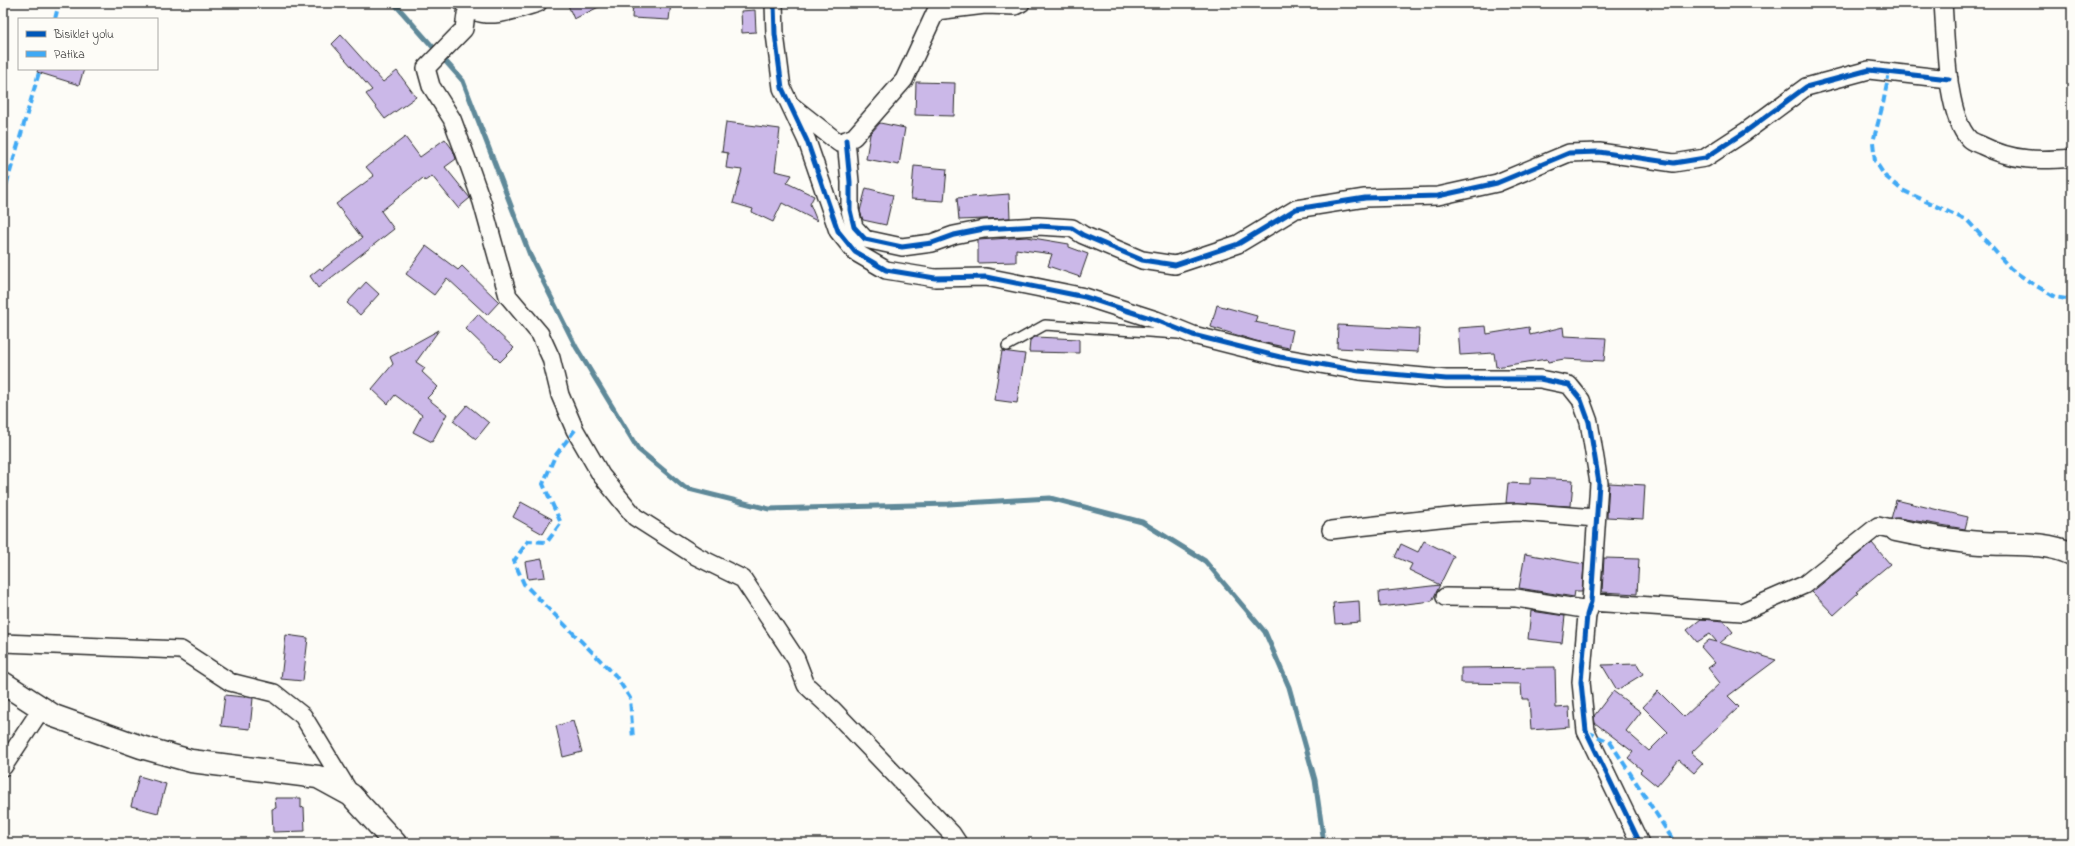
<svg xmlns="http://www.w3.org/2000/svg" width="2075" height="846" font-family="'Indie Flower',sans-serif">
<style>
.lines{fill:none;stroke-linecap:round;stroke-linejoin:round}
.stream{stroke:#5f8999;stroke-width:5}
.building{fill:#cbb8e8;stroke:#2b2b2b}
.lane-casing{stroke:#2b2b2b;stroke-width:12}
.street-casing{stroke:#2b2b2b;stroke-width:20}
.secondary-casing{stroke:#2b2b2b;stroke-width:25}
.lane{stroke:#fdfcf7;stroke-width:9}
.street{stroke:#fdfcf7;stroke-width:17}
.secondary{stroke:#fdfcf7;stroke-width:22}
.quiet{stroke:#3fa9f5;stroke-width:4;stroke-dasharray:8 4;stroke-linecap:butt}
.cycleway-casing{stroke:#fdfcf7;stroke-width:8}
.cycleway{stroke:#0057b8;stroke-width:5}
</style>
<rect width="100%" height="100%" fill="#fdfcf7"/>
<filter id="ink" filterUnits="userSpaceOnUse"><feTurbulence type="fractalNoise" baseFrequency=".025" numOctaves="2"/><feDisplacementMap in="SourceGraphic" scale="8" xChannelSelector="R" yChannelSelector="G"/><feConvolveMatrix kernelMatrix="1 2 1 2 8 2 1 2 1" color-interpolation-filters="sRGB"/></filter>
<g filter="url(#ink)">
<g class="lines">
<path class="stream" d="M394,3L463,81L530,255L576,347L638,449L685,488L769,509L949,504L1050,498L1142,522L1205,561L1265,632L1289,687L1315,780L1324,843"/>
</g>
<path class="building" d="M567,3H607L574,19Z
M633,3H671L669,20L632,18Z
M755,10L756,32L742,33L741,11Z
M341,35L383,82L397,71L416,97L385,119L366,94L372,90L332,44Z
M38,69H84L79,85L37,72Z
M916,82L955,83L954,116L915,115Z
M726,122L780,129L775,171L792,175L787,183L814,196L810,204L817,221L782,203L773,222L752,212L753,209L733,203L742,170L726,168L728,153L722,152Z
M880,123L905,128L899,165L866,159L870,134Z
M405,137L420,157L445,139L453,150L456,159L445,167L470,198L458,208L432,176L425,181L423,178L381,211L394,229L318,288L310,276L320,268L322,270L362,238L336,204L374,176L366,167Z
M914,166L947,169L944,201L911,199Z
M866,188L893,195L886,225L863,220L860,211Z
M1009,194L1010,218L959,220L957,198Z
M1027,237L1069,244V247L1088,254L1080,277L1048,266L1052,254L1016,249V262L978,263V240Z
M426,246L458,270L462,266L499,302L487,315L447,278L434,295L406,274Z
M366,282L379,294L360,315L347,303Z
M1217,305L1257,316L1255,322L1293,330L1289,348L1256,341L1211,327Z
M478,314L514,348L500,362L465,328Z
M1338,325L1419,329L1418,352L1337,348Z
M1486,326L1487,334L1529,327L1530,335L1563,327L1564,336L1606,338L1604,361L1564,359L1548,362L1547,359L1496,367L1494,353L1460,355L1458,328Z
M439,330L416,362L425,368L422,372L438,387L427,398L447,414L432,442L413,432L422,415L395,395L388,404L372,389L393,364L390,357Z
M1035,337L1079,339V353L1029,352L1030,340Z
M1002,351L1025,354L1017,403L994,400Z
M467,405L489,423L476,439L453,421Z
M1530,478L1573,480L1571,506L1506,503L1508,483L1530,484Z
M1609,483L1645,485L1643,519L1607,517Z
M1896,500L1968,517L1965,529L1899,518L1891,519Z
M521,502L552,519L543,534L513,517Z
M1424,541L1454,556L1432,601L1380,607L1379,592L1440,585L1409,570L1412,564L1395,557L1401,544L1418,552Z
M1872,543L1890,564L1856,592L1858,593L1834,615L1812,592Z
M1525,554L1584,564L1582,591H1575L1574,597L1519,588Z
M1604,558L1639,559L1637,594L1602,592Z
M542,559L545,577L528,579L525,562Z
M1359,601L1360,622L1335,624L1333,603Z
M1531,611L1565,616L1562,643L1528,639Z
M1701,619L1724,621L1733,632L1720,643L1776,660L1728,696L1739,707L1691,753L1703,763L1694,773L1679,760L1657,786L1640,772L1642,770L1628,758L1633,752L1595,723L1594,716L1613,691L1641,712L1626,731L1649,751L1668,732L1643,707L1658,691L1684,717L1720,683L1708,668L1715,663L1701,647L1709,640L1717,642L1710,634L1697,642L1687,630Z
M286,635L308,638L303,681L281,679Z
M1637,664L1643,674L1617,690L1602,665Z
M1555,667L1556,708L1569,707L1570,727L1531,730L1529,699H1522L1521,684L1461,683V668Z
M225,695L253,698L250,729L221,726Z
M573,721L582,752L563,757L556,726Z
M139,776L166,784L158,813L131,806Z
M275,798H301V808L304,807L305,831L273,832L272,809L276,808Z"/>
<g class="lines">
<defs>
<path id="lane" d="M1007,346L1045,325L1178,334"/>
<path id="street" d="M463,3C482,24 515,10 538,3
M774,3L775,34L782,88L807,141L838,231L855,252L886,270L935,278L986,277L1085,297L1156,320L1193,335L1280,357L1359,371L1446,379H1540L1569,385L1581,400L1589,422L1599,483L1591,602L1587,615L1581,682L1586,731L1640,843
M1943,3C1946,37 1945,114 1969,139C1972,142 1979,144 1983,146C2013,161 2039,161 2072,158
M467,7L464,29L426,68L431,86L452,119L465,154L482,202L508,296L540,334L551,358L560,395L575,430L601,475L635,517L696,556L743,579L796,659L806,685L832,709L952,834L958,843
M792,106L839,143L854,137L904,80L936,11L985,5L1015,6L1021,3
M846,140L850,182V210L854,227L865,239L902,247L932,243L954,235L984,229L1038,226L1072,228L1083,235L1142,260L1175,265L1238,244L1296,209L1365,198L1438,196L1497,183L1569,153L1599,152L1674,163L1705,158L1745,132L1806,87L1869,70L1949,79
M1331,530L1467,515L1518,512L1596,518
M1445,597L1516,598L1589,610
M1591,602L1742,612L1804,585L1878,526L1896,530
M3,643L181,650L230,682L274,693L303,716L351,795
M3,767L42,708"/>
<path id="secondary" d="M1896,530C1924,536 1953,541 1981,543C2011,545 2045,541 2072,554
M3,683L54,716L141,747L191,761L318,777L351,795L395,843"/>
</defs>
<use href="#lane" class="lane-casing"/>
<use href="#street" class="street-casing"/>
<use href="#secondary" class="secondary-casing"/>
<use href="#lane" class="lane"/>
<use href="#street" class="street"/>
<use href="#secondary" class="secondary"/>
<path class="quiet" d="M55,19L59,3
M1889,72L1883,104L1873,142L1875,161L1885,176L1902,190L1968,221L2011,269L2030,282L2055,297L2072,300
M3,196L40,69
M575,430L555,456L543,484L561,523L547,542L528,541L514,561L524,584L615,675L630,698L633,739
M1587,732L1610,742L1675,843"/>
<defs>
<path id="cycleway" d="M774,3L775,34L782,88L807,141L838,231L855,252L886,270L935,278L986,277L1085,297L1156,320L1193,335L1280,357L1359,371L1446,379H1540L1569,385L1581,400L1589,422L1599,483L1591,602L1587,615L1581,682L1586,731L1640,843
M846,140L850,182V210L854,227L865,239L902,247L932,243L954,235L984,229L1038,226L1072,228L1083,235L1142,260L1175,265L1238,244L1296,209L1365,198L1438,196L1497,183L1569,153L1599,152L1674,163L1705,158L1745,132L1806,87L1869,70L1949,79"/>
</defs>
<use href="#cycleway" class="cycleway-casing"/>
<use href="#cycleway" class="cycleway"/>
</g>
</g>
<rect width="2075" height="846" fill="none" stroke="#fdfcf7" stroke-width="16"/>
<rect x="8" y="8" width="2059" height="830" fill="none" stroke="#2b2b2b" stroke-width="1.5" filter="url(#ink)"/>
<rect x="18" y="18" width="140" height="52" fill="#fdfcf7" stroke="#a9a8a5"/>
<rect x="26" y="31" width="20" height="6" fill="#0057b8" stroke="#a9a8a5"/>
<text x="54" y="38" font-size="12" fill="#2b2b2b">Bisiklet yolu</text>
<rect x="26" y="51" width="20" height="6" fill="#3fa9f5" stroke="#a9a8a5"/>
<text x="54" y="58" font-size="12" fill="#2b2b2b">Patika</text>
</svg>
